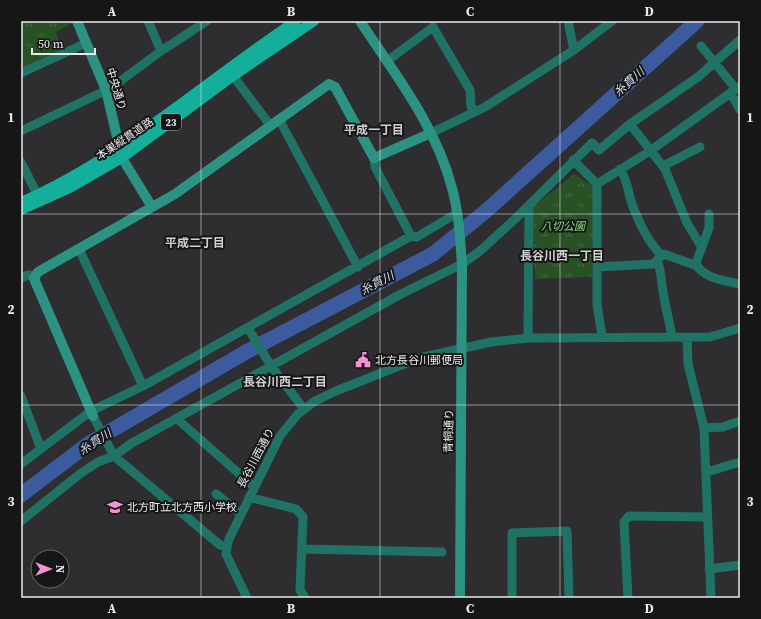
<svg xmlns="http://www.w3.org/2000/svg" width="761" height="619" font-family="'Source Serif 4','Noto Sans JP',serif">
<style>
.grass{fill:url(#grass-tufts)}
.lines{fill:none;stroke-linecap:round;stroke-linejoin:round}
.river{stroke:#3c5b9f;stroke-width:15}
.street{stroke:#207265;stroke-width:9}
.secondary{stroke:#2c9382;stroke-width:10}
.primary{stroke:#13af9a;stroke-width:10}
.grid{fill:none;stroke:#eaeaeb;stroke-width:1;stroke-opacity:0.55}
.labels{text-anchor:middle;dominant-baseline:central;stroke-width:4;stroke-linejoin:round;paint-order:stroke}
.shield{fill:#161617;stroke:#aaaaab;stroke-width:1}
.shield-label{font-size:10px;font-weight:bold;fill:#eaeaeb}
.street-label{font-size:11px;fill:#eaeaeb;stroke:#161617}
.park-label{font-size:11px;font-style:italic;fill:#8dde83;stroke:#161617}
.poi-label{font-size:11px;fill:#eaeaeb;stroke:#161617;text-anchor:start}
.water-label{font-size:12px;font-style:italic;fill:#d3ddf1;stroke:#161617}
.neighbourhood-label{font-size:12px;font-weight:bold;fill:#cfced1;stroke:#161617}
.neatline{fill:none;stroke:#eaeaeb;stroke-width:1.5}
.grid-label{font-size:13px;text-anchor:middle;font-weight:bold;fill:#eaeaeb}
</style>
<defs>
<pattern id="grass-tufts" width="24" height="20" patternUnits="userSpaceOnUse"><rect width="24" height="20" fill="#285223"/><path d="M3 7l-1-3M5 7V3M7 7l1-3M15 17l-1-3M17 17v-4M19 17l1-3" fill="none" stroke="#476b43"/></pattern>
</defs>
<rect width="100%" height="100%" fill="#2e2d30"/>
<path class="grass" d="M21,21H71L72,23L56,32L61,50L21,68Z
M574,174L594,187L592,277L535,279L532,208Z"/>
<g class="lines">
<path class="river" d="M21,495L88,444L246,352L433,254L486,211L697,21"/>
<path class="street" d="M148,21L161,51
M568,21L574,50
M701,46L736,89
M387,61L433,27L470,90L471,106L474,112
M21,73L86,43
M233,76L270,125
M731,93L740,110
M279,119L358,267
M630,124L665,169L687,223L701,246
M21,131L111,88L161,51L207,21
M431,133L485,107L574,50L612,21
M374,158L375,167L411,236
M573,160L597,184V304L602,336
M21,162L40,200
M663,166L700,147
M597,184L650,151L740,86
M709,214V228L696,263C701,278 726,281 740,284
M79,249L143,386
M662,256L664,254L697,266
M657,260C662,272 661,284 664,297C666,311 670,323 672,337
M597,267L653,264L662,256C647,241 638,221 631,201C627,188 628,182 620,169
M21,278L28,275L35,276
M248,328L271,366L304,409
M528,338L529,206
M687,338L688,364L704,428L711,598
M21,396L41,449
M93,416L114,456L220,545L227,547L226,554L247,598
M176,418L254,487
M704,428L723,427L740,421
M21,464L91,411L143,386L411,236L417,237L457,213
M707,472L740,462
M216,494L241,514
M249,497L296,509L303,517L300,590L305,598
M21,521L81,473L98,462L114,456L132,443L401,294L462,264L480,251L515,219L592,143L599,150L630,124L698,77L740,40
M227,547L229,539L280,436L298,414L315,401L336,391L419,358L491,342L528,338L710,337L740,328
M302,549L442,552
M709,569L740,565
M512,598V533L567,531L569,598
M628,598L624,522L629,516L706,517"/>
<path class="secondary" d="M77,21L106,90L122,158L152,207
M360,21C395,74 436,126 452,188C459,213 460,239 462,264L460,598
M93,416L35,281L34,278L38,272L175,194L329,84L335,87L374,158L431,133"/>
<path class="primary" d="M21,202C122,158 205,81 296,21
M21,210L70,188L122,158L233,76L314,21"/>
</g>
<path class="grid" d="M201,21V598M380,21V598M560,21V598M21,214H740M21,405H740"/>
<defs>
<symbol id="civic-bare" viewBox="-9 -9 18 18"><path d="M-.6-6.5H3V-4.5H.6V-3L4-1V1h2V6H-6V1h2V-1L-.6-3ZM-1.2 2.5V6h2.4V2.5Z" fill="#f491d3" stroke="#161617" stroke-width="2.5" paint-order="stroke"/></symbol>
<symbol id="school-bare" viewBox="-9 -9 18 18"><path d="M0-5L7-2L0 1L-7-2ZM-4 1L0 2.5L4 1V4Q0 6-4 4Z" fill="#f491d3" stroke="#161617" stroke-width="2.5" paint-order="stroke"/></symbol>
</defs>
<g fill-rule="evenodd">
<use href="#civic-bare" x="352" y="349" width="22" height="22"/>
<use href="#school-bare" x="104" y="496" width="22" height="22"/>
</g>
<g class="labels">
<rect class="shield" x="161" y="114" width="20" height="16" rx="3"/>
<g class="shield-label">
<text x="171" y="122">23</text>
</g>
<g class="street-label">
<text transform="translate(116 89) rotate(73)">中央通り</text>
<text transform="translate(125 139) rotate(-34)">本巣縦貫道路</text>
<text transform="translate(449 431) rotate(-89)">青桐通り</text>
<text transform="translate(256 458) rotate(-62)">長谷川西通り</text>
</g>
<g class="park-label">
<text x="563" y="226">八切公園</text>
</g>
<g class="poi-label">
<text x="375" y="360">北方長谷川郵便局</text>
<text x="127" y="507">北方町立北方西小学校</text>
</g>
<g class="water-label">
<text transform="translate(629 82) rotate(-42)">糸貫川</text>
<text transform="translate(377 283) rotate(-28)">糸貫川</text>
<text transform="translate(95 442) rotate(-33)">糸貫川</text>
</g>
<g class="neighbourhood-label">
<text x="374" y="130">平成一丁目</text>
<text x="195" y="243">平成二丁目</text>
<text x="562" y="256">長谷川西一丁目</text>
<text x="285" y="382">長谷川西二丁目</text>
</g>
</g>
<rect width="761" height="619" fill="none" stroke="#161617" stroke-width="44"/>
<g transform="translate(50 569) rotate(90)"><circle r="19" fill="#161617" stroke="#6b6b6c"/>
<path d="M0-3L7 15L0 10L-7 15Z" fill="#f491d3"/>
<text y="-6" font-size="11" font-weight="bold" text-anchor="middle" fill="#eaeaeb">N</text>
</g>
<path d="M32 48v6h63v-6" fill="none" stroke="#eaeaeb" stroke-width="2"/>
<text x="38" y="48" font-size="12" fill="#eaeaeb" stroke="#161617" stroke-width="3" paint-order="stroke">50 m</text>
<rect x="22" y="22" width="717" height="575" class="neatline"/>
<g class="grid-label">
<text x="112" y="16">A</text>
<text x="291" y="16">B</text>
<text x="470" y="16">C</text>
<text x="649" y="16">D</text>
<text x="11" y="122">1</text>
<text x="750" y="122">1</text>
<text x="11" y="314">2</text>
<text x="750" y="314">2</text>
<text x="11" y="506">3</text>
<text x="750" y="506">3</text>
<text x="112" y="613">A</text>
<text x="291" y="613">B</text>
<text x="470" y="613">C</text>
<text x="649" y="613">D</text>
</g>
</svg>
